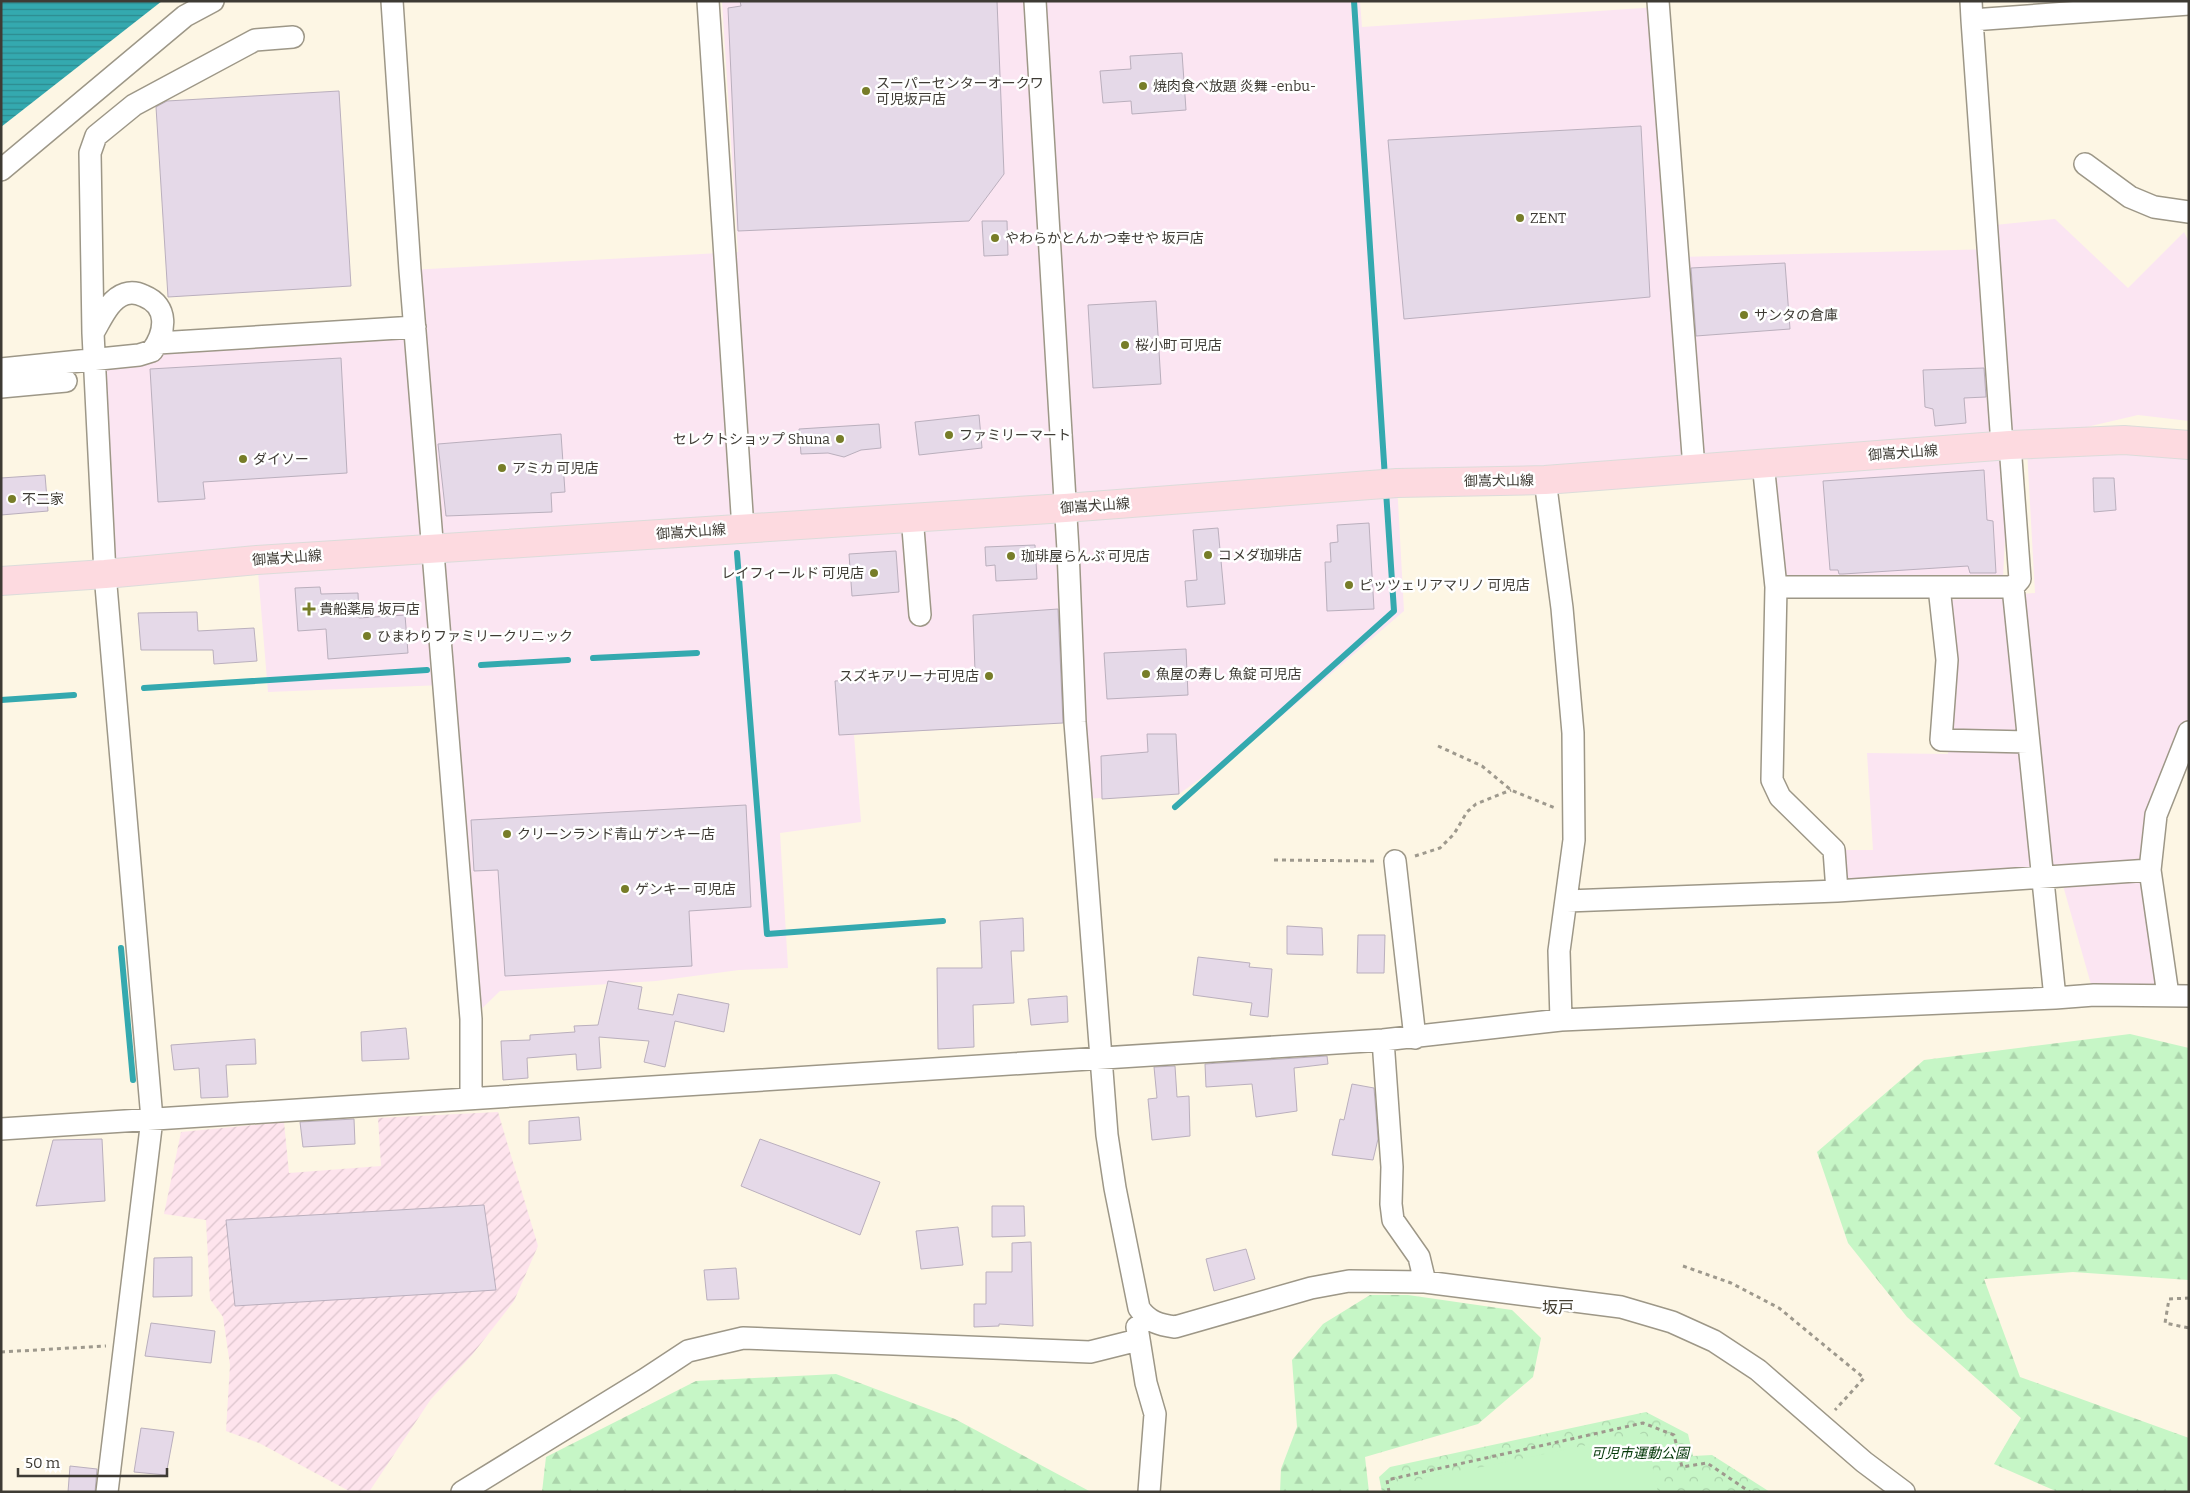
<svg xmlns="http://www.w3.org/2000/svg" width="2190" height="1493" font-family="Bitter,'Noto Sans JP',serif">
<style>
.commercial{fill:#fbe5f2}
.industrial{fill:url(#industrial-furrows)}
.forest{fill:url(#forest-firs)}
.park{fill:url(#park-crowns)}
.garden{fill:#c6f6c6}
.water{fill:url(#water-rules)}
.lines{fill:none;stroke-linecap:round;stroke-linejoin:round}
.stream{stroke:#34a9af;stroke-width:6}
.building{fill:#e5d9e8;stroke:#baafbd}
.minor-casing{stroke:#9d9787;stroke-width:24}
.major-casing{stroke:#dcdcda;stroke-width:30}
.path{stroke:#9e998d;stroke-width:3;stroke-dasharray:4 4;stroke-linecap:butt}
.minor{stroke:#fff;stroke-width:21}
.major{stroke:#fddae0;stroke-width:28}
.poi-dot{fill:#777d28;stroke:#fff;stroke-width:2}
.labels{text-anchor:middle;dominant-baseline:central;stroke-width:5;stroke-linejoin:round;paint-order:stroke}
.poi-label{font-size:14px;fill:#3e3b34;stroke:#fff;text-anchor:start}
.street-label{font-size:14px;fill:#3e3b34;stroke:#fff}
.park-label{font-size:14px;font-style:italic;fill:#003606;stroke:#fff}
.quarter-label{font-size:16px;fill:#443e30;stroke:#fff}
</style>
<defs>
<pattern id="industrial-furrows" width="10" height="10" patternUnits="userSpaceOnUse" patternTransform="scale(1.25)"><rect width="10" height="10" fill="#fee4ed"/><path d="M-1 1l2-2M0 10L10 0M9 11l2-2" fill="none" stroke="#dbc4cc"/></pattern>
<pattern id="forest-firs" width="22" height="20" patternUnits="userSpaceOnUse" patternTransform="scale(1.25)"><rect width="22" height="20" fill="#c6f6c6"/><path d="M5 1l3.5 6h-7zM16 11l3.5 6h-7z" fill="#abd4ab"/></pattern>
<pattern id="park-crowns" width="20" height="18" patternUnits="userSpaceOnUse" patternTransform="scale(1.25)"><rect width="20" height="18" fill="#c6f6c6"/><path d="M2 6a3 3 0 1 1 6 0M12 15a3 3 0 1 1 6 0" fill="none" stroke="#abd4ab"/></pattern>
<pattern id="water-rules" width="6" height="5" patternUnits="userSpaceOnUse" patternTransform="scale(1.25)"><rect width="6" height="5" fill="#34a9af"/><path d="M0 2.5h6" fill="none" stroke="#2d8b8f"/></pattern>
</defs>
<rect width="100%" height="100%" fill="#fdf6e4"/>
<path class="commercial" d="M722,1H1360L1362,27L1658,7L1678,257L1994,249L1995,225L2055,219L2128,288L2184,232L2189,242V421L2138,415L2010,445L2003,577H1782L1773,506L1778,485L1709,467L1397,483L1404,611L1253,741L1179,794L1081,799L1075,722L854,735L861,822L780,833L788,968L739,970L656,981L500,991L471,1019L443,685L268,692L257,560L105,574L94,360L415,327L410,270L738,252Z
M2027,450H2189V732L2156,815L2168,995H2094L2060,875L1837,891L1834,850H1873L1867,753L1948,754L1955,644L1949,600L2035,593Z"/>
<path class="industrial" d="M498,1112L538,1246L514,1301L472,1355L431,1399L369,1492H351L259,1443L226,1431L230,1365L223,1317L210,1299L206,1220L164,1214L181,1132L284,1122L289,1173L381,1166L378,1118Z"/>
<path class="forest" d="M2130,1034L2189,1048V1280L2073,1272L1984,1279L2020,1377L2189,1438V1492H2058L1994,1464L2021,1418L1907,1317L1848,1243L1817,1152L1924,1060Z
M1370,1295H1408L1512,1310L1541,1338L1533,1377L1478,1424L1365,1457L1369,1492H1280L1281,1469L1297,1427L1292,1360L1323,1324Z
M836,1374L955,1419L1091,1492H542L546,1457L696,1381Z"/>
<path class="park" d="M1646,1412L1688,1434L1693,1456L1712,1455L1770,1492H1382L1379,1477L1390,1467Z"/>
<path class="garden" d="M1645,1433L1658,1492H1396L1395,1485Z"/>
<path class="water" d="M1,1H162L1,127Z"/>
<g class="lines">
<path class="stream" d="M1354,1L1385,478
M737,553L767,934L943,921
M593,658L697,653
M481,665L568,660
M144,688L427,670
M1,700L74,695
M1175,807L1394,611L1386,491
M121,948L133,1080"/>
</g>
<path class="building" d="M740,1H997L1004,174L969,221L738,231L728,8L741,6Z
M1182,53L1186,110L1132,114L1131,101L1103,103L1100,71L1131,69L1130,56Z
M339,91L351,286L168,297L156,107L167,101Z
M1641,126L1650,297L1404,319L1388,140Z
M982,221H1007L1008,255L984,256Z
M1785,263L1790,329L1696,336L1691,268Z
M1156,301L1161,384L1093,388L1088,305Z
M341,358L347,473L203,482L205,499L158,502L150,369Z
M1984,368L1986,397L1964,398L1966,423L1935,426L1933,409L1925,407L1923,370Z
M979,415L982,448L919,455L915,422Z
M879,424L881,448L861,450L844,457L828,453L801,454L799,429Z
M561,434L565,492L551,493L552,512L446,516L438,444Z
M1984,470L1987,520L1993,521L1996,573H1970L1968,566L1843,574H1839L1838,570H1830L1823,481Z
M45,475L48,511L1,515V478Z
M2093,478H2114L2116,510L2094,512Z
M1369,523L1374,609L1327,611L1325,562H1331L1330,543L1338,542L1337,525Z
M1218,528L1225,604L1187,607L1185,581L1197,580L1193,530Z
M1035,545L1037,579L996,581L995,565L986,566L985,547Z
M896,551L899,592L852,596L849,554Z
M320,587L321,594L358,593L359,618L405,615L408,653L328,659L326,629L298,631L295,588Z
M1058,609L1063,723L839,735L835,681L975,671L973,615Z
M197,612L198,631L254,628L257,661L214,664L213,650H141L138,613Z
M1186,649L1188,695L1107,699L1104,653Z
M1147,734H1176L1179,794L1102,799L1101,756L1148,752Z
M746,805L751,907L689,911L692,966L505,976L498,870L474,871L471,820Z
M1023,918L1024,951H1011L1014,1003L973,1005L974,1047L938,1049L937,968H982L980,921Z
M1287,926L1322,928L1323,955L1287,954Z
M1358,935H1385L1384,973H1357Z
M1198,957L1250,963L1249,967L1272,969L1268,1017L1250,1015L1252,1003L1193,995Z
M608,981L642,987L638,1009L673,1015L678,994L729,1004L724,1032L675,1021L665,1067L644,1062L649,1041L599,1037L601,1068L577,1070L576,1054L527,1058L528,1078L503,1080L501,1041L530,1040V1035L575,1032L574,1026L598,1025Z
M1067,996L1068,1022L1031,1025L1028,999Z
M406,1028L409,1059L362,1061L361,1032Z
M255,1039L256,1064L226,1065L228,1097L201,1098L199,1068L174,1070L171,1045Z
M1327,1056L1328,1064L1294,1068L1297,1111L1256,1117L1252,1084L1206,1087L1205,1064Z
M1175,1066L1177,1097L1189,1096L1190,1136L1152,1140L1148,1099L1157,1098L1154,1067Z
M1352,1084L1374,1088L1378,1139L1373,1160L1332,1155L1340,1119L1344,1120Z
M579,1117L581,1140L529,1144V1121Z
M354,1119L355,1144L303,1147L300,1122Z
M102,1139L105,1201L36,1206L53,1140Z
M760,1139L880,1182L860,1235L741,1186Z
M484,1205L496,1290L235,1306L226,1220Z
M992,1206H1024L1025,1236L992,1237Z
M958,1227L963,1265L921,1269L916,1231Z
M1031,1242L1033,1326L999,1324V1326L974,1327V1304H986V1272H1012V1243Z
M1246,1249L1255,1279L1214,1291L1206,1259Z
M192,1257V1296L153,1297L154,1258Z
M736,1268L739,1299L707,1300L704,1270Z
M151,1323L215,1331L211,1363L145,1356Z
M141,1428L174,1432L166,1475L134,1472Z
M70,1466L97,1469L95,1492H68Z"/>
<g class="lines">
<defs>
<path id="minor" d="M392,1L410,270L471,1019V1098
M708,1L743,529
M1035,1L1068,550L1075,722L1107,1135L1115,1188L1139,1308C1148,1322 1160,1325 1175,1327L1311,1288L1349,1281L1425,1282L1621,1307L1672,1322L1714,1341L1758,1370L1864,1462L1904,1492
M1658,1L1694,468
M1971,1L1972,20L2189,4
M1972,20L2002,445
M2085,164L2130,197L2154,207L2189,212
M1,170L185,16L213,1
M158,343L415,327
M1,369L139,355L152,351C166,332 169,306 144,296C138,293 131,292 125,294C109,299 101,320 93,333
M1,387L66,381
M2010,445L2020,579L2013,587L2055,998
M1763,463L1776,587L1772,780L1780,797L1834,850L1837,891
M1545,480L1562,608L1573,733L1574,840L1559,951L1561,1020
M912,516L920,615
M1776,587H2013
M1939,587L1947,660L1941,740L2028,742
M1395,861L1415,1038
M1567,901L1837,891L2150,870
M2168,995L2150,870L2156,815L2189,732
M1383,1040L1392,1167L1391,1204L1393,1220L1419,1257L1425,1282
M1,1129L1383,1040L1561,1020L2055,998L2094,995L2189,996
M1137,1327L1146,1383L1155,1414L1149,1492
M107,1492L152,1119L105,574L93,333L90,153L96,136L134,105L255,40L293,37
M462,1492L644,1380L688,1351L743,1338L1090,1352L1138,1340"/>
<path id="major" d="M1,581L105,574L257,560L1065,508L1397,483L1545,480L2010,445L2124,440L2189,445"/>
</defs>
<use href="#minor" class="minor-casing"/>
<use href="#major" class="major-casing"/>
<path class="path" d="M1438,746L1482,766L1511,790L1555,808
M1415,856L1440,848L1454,834L1467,812L1476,804L1511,790
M1274,860L1376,861
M1683,1266L1731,1283L1779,1308L1864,1378L1835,1410
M2189,1298L2169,1299L2165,1323L2189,1328
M1,1352L106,1346
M1389,1492L1387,1480L1643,1423L1674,1435L1682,1467L1707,1463L1750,1492"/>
<use href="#minor" class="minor"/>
<use href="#major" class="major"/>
</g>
<g class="poi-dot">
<circle cx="1143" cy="86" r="5"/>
<circle cx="866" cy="91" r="5"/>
<circle cx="1520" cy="218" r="5"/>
<circle cx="995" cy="238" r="5"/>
<circle cx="1744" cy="315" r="5"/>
<circle cx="1125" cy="345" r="5"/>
<circle cx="949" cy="435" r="5"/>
<circle cx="840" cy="439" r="5"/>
<circle cx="243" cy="459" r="5"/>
<circle cx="502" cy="468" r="5"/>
<circle cx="12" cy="499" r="5"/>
<circle cx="1208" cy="555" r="5"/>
<circle cx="1011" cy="556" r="5"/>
<circle cx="874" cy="573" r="5"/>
<circle cx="1349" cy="585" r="5"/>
<path d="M306.5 601.5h5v5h5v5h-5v5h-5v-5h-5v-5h5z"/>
<circle cx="367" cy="636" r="5"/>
<circle cx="1146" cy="674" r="5"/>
<circle cx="989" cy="676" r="5"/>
<circle cx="507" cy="834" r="5"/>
<circle cx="625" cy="889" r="5"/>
</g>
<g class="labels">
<g class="poi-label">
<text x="876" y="83">スーパーセンターオークワ<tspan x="876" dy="16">可児坂戸店</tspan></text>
<text x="1153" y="86">焼肉食べ放題 炎舞 ‐enbu‐</text>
<text x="1530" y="218">ZENT</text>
<text x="1005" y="238">やわらかとんかつ幸せや 坂戸店</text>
<text x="1754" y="315">サンタの倉庫</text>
<text x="1135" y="345">桜小町 可児店</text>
<text x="959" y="435">ファミリーマート</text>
<text x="830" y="439" text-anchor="end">セレクトショップ Shuna</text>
<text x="253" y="459">ダイソー</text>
<text x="512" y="468">アミカ 可児店</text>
<text x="22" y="499">不二家</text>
<text x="1218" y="555">コメダ珈琲店</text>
<text x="1021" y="556">珈琲屋らんぷ 可児店</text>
<text x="864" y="573" text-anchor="end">レイフィールド 可児店</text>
<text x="1359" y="585">ピッツェリアマリノ 可児店</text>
<text x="319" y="609">貴船薬局 坂戸店</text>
<text x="377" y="636">ひまわりファミリークリニック</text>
<text x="1156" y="674">魚屋の寿し 魚錠 可児店</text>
<text x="979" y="676" text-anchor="end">スズキアリーナ可児店</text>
<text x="517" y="834">クリーンランド青山 ゲンキー店</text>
<text x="635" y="889">ゲンキー 可児店</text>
</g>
<g class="street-label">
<text transform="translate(1903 453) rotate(-4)">御嵩犬山線</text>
<text transform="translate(1499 481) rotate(-1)">御嵩犬山線</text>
<text transform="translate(1095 506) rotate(-4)">御嵩犬山線</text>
<text transform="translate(691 532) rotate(-4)">御嵩犬山線</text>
<text transform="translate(287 558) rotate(-4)">御嵩犬山線</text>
</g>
<g class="park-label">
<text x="1640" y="1453">可児市運動公園</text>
</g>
<g class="quarter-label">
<text x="1558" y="1307">坂戸</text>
</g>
</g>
<rect width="2190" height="1493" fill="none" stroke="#3e3b34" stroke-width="5"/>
<path d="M18 1468v8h149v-8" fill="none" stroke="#3e3b34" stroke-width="2.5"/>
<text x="25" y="1468" font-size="15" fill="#3e3b34" stroke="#ffffff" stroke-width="4" paint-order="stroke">50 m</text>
</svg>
